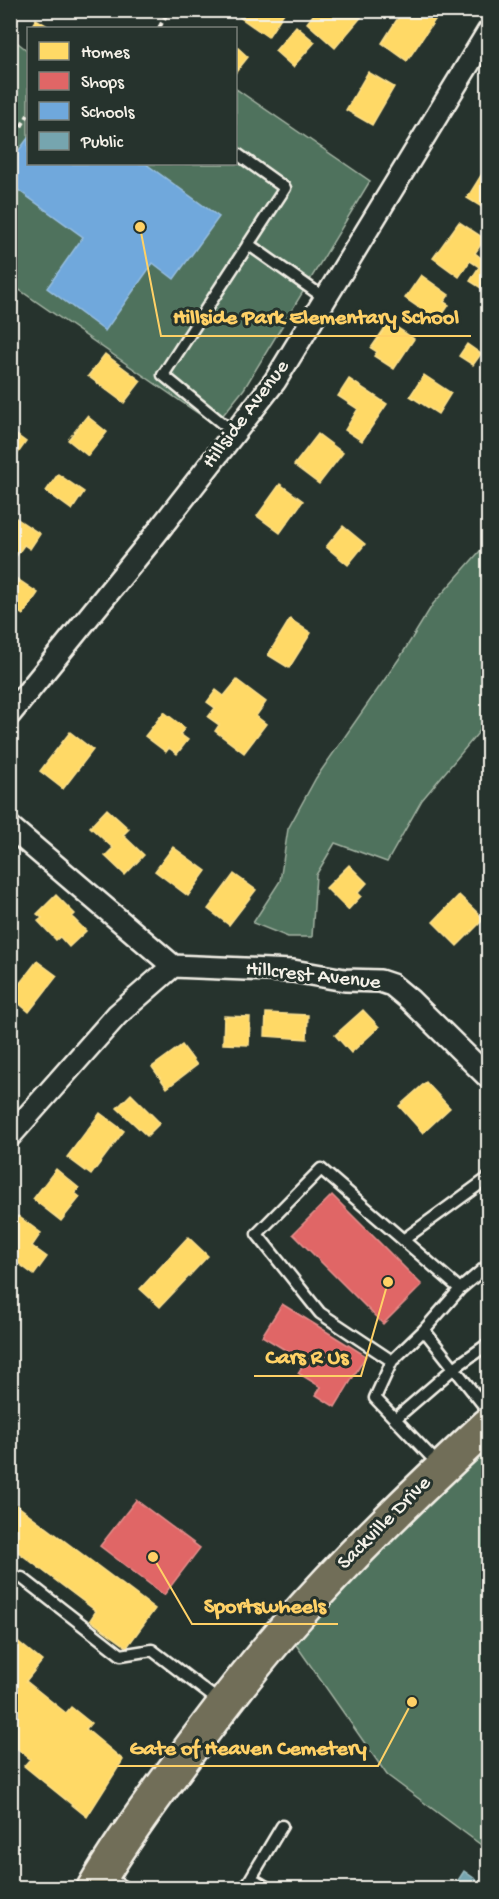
<svg xmlns="http://www.w3.org/2000/svg" width="499" height="1899" font-family="'Gochi Hand',sans-serif">
<style>
.green{fill:#50725d;stroke:#a2b2a2;stroke-width:1.5}
.homes{fill:#ffd966;stroke:#fce08d;stroke-width:1.5}
.shops{fill:#e06666;stroke:#e6908d;stroke-width:1.5}
.schools{fill:#6fa8dc;stroke:#97bee0;stroke-width:1.5}
.public{fill:#76a5af;stroke:#9cbcc0;stroke-width:1.5}
.lines{fill:none;stroke-linecap:round;stroke-linejoin:round}
.service-casing{stroke:#f4f1e8;stroke-width:15}
.minor-casing{stroke:#f4f1e8;stroke-width:26}
.primary-casing{stroke:#f4f1e8;stroke-width:38}
.path{stroke:#f4f1e8;stroke-width:4;stroke-dasharray:6 4.5;stroke-linecap:butt}
.service{stroke:#26332d;stroke-width:10}
.minor{stroke:#26332d;stroke-width:21}
.primary{stroke:#716e59;stroke-width:33}
.labels{text-anchor:middle;dominant-baseline:central;stroke-width:6;stroke-linejoin:round;paint-order:stroke}
.street-label{font-size:21px;fill:#f4f1e8;stroke:#26332d}
.leader{fill:none;stroke:#ffd166;stroke-width:2}
.callout-dot{fill:#ffd166;stroke:#26332d;stroke-width:2}
.callout-label{font-size:22px;text-anchor:middle;font-weight:bold;fill:#ffd166;stroke:#26332d;stroke-width:6;stroke-linejoin:round;paint-order:stroke}
</style>
<rect width="100%" height="100%" fill="#26332d"/>
<filter id="ink" filterUnits="userSpaceOnUse"><feTurbulence type="fractalNoise" baseFrequency=".0167" numOctaves="2"/><feDisplacementMap in="SourceGraphic" scale="12" xChannelSelector="R" yChannelSelector="G"/><feConvolveMatrix kernelMatrix="1 2 1 2 8 2 1 2 1" color-interpolation-filters="sRGB"/></filter>
<g filter="url(#ink)">
<path class="green" d="M13,39L28,51V164H236V89L370,181L244,389L215,425L11,284L10,41Z
M488,542V721L422,800L387,862L335,843L316,875L312,937H288L253,923L280,881L288,829L316,778L401,656L433,604Z
M488,1425V1850L387,1775L285,1629Z"/>
<path class="homes" d="M242,10H286L268,37L238,16Z
M317,10H357L363,15L335,48L307,23Z
M403,10H434L439,14L407,61L382,43Z
M36,19L51,28H30Z
M296,26L315,42L293,67L275,51Z
M236,46L248,57L236,72Z
M368,72L394,87L372,125L346,110Z
M485,169L488,171V211L467,198Z
M459,222L485,239L475,253L484,260L487,256L488,257V276L481,288L470,281L479,267L470,261L459,277L433,258Z
M421,275L449,295L444,302L449,305L438,321L405,298Z
M389,322L414,339L394,369L374,356L377,352L371,348Z
M467,344L481,354L473,365L459,356Z
M105,354L141,381L124,403L88,376Z
M424,375L451,393L438,414L410,396Z
M349,379L387,404L362,441L345,430L358,409L338,396Z
M87,416L107,432L88,456L68,440Z
M10,430L26,442L16,456L10,452Z
M318,434L343,453L319,484L294,465Z
M58,474L84,492L72,510L46,491Z
M280,484L303,501L280,533L257,516Z
M10,514L40,534L30,549L24,545L15,558L10,555Z
M343,526L365,544L348,565L326,547Z
M16,578L38,593L23,615L10,606V586Z
M290,619L311,633L289,668L268,655Z
M237,680L266,702L256,716L266,724L244,753L215,731L219,725L208,717L215,708L207,702L216,690L224,696Z
M164,712L185,728L180,734L188,740L177,754L169,748L166,752L145,736Z
M70,732L93,750L63,789L40,771Z
M107,809L129,829L123,835L144,855L125,875L105,856L113,848L90,827Z
M173,847L206,871L188,896L155,871Z
M349,865L367,883L358,893L361,896L348,910L326,888Z
M234,874L256,890L229,925L208,909Z
M56,895L75,914L72,917L86,931L69,947L60,937L56,940L38,921L42,918L37,914Z
M459,895L484,919L457,946L433,922Z
M37,961L57,976L29,1012L10,996Z
M363,1010L379,1027L351,1053L335,1035Z
M266,1013L308,1015L307,1039L265,1036Z
M224,1016L250,1017L249,1045L223,1044Z
M182,1045L197,1065L167,1088L152,1067Z
M426,1082L450,1108L423,1133L399,1106Z
M131,1094L160,1123L147,1136L117,1108Z
M100,1113L124,1131L91,1175L67,1157Z
M56,1169L79,1188L75,1193L80,1197L61,1221L33,1199Z
M18,1216L41,1233L32,1246L47,1257L34,1275L10,1257V1227Z
M188,1237L208,1256L160,1307L140,1289Z
M10,1500L155,1609L127,1647L90,1620L96,1611L18,1552L10,1562Z
M10,1635L42,1661L26,1681L66,1713L71,1707L91,1723L86,1729L123,1760L87,1817L24,1766L30,1759L10,1743Z"/>
<path class="shops" d="M332,1195L422,1285L383,1324L293,1234Z
M282,1304L366,1356L335,1407L316,1395L321,1387L298,1373L305,1362L262,1336Z
M136,1500L200,1548L164,1595L100,1546Z"/>
<path class="schools" d="M28,138V164H146L219,217L174,279L153,263L105,331L47,288L83,237L10,184V162Z"/>
<path class="public" d="M464,1871L488,1888H453Z"/>
<g class="lines">
<defs>
<path id="service" d="M248,244L326,299
M234,433L163,375L285,188L236,153
M321,1169L460,1289L424,1330L392,1361L320,1313L257,1234Z
M403,1240L488,1178
M460,1289L488,1265
M424,1330L488,1411
M392,1361L375,1398L440,1466
M395,1419L454,1368L488,1344
M22,1578L121,1655L152,1650L220,1702
M105,1876L125,1888
M251,1878L268,1888
M245,1888L282,1826"/>
<path id="minor" d="M10,714L151,540L275,381L488,32
M10,827L173,966L293,971L345,980L380,981L392,985L410,1000L488,1077
M10,1136L117,1015L173,966"/>
<path id="primary" d="M94,1888C119,1845 149,1804 179,1764C213,1718 248,1671 286,1628C349,1556 418,1490 488,1425"/>
</defs>
<use href="#service" class="service-casing"/>
<use href="#minor" class="minor-casing"/>
<use href="#primary" class="primary-casing"/>
<path class="path" d="M159,28L169,10
M10,145L28,115"/>
<use href="#service" class="service"/>
<use href="#minor" class="minor"/>
<use href="#primary" class="primary"/>
</g>
</g>
<g class="labels">
<g class="street-label">
<text transform="translate(247 415) rotate(-53)">Hillside Avenue</text>
<text transform="translate(313 977) rotate(6)">Hillcrest Avenue</text>
<text transform="translate(385 1524) rotate(-45)">Sackville Drive</text>
</g>
</g>
<path class="leader" d="M140 227L161 336H471M388 1282L361 1376H254M153 1557L192 1624H338M412 1702L378 1766H117"/>
<g class="callout-dot">
<circle cx="140" cy="227" r="6"/>
<circle cx="388" cy="1282" r="6"/>
<circle cx="153" cy="1557" r="6"/>
<circle cx="412" cy="1702" r="6"/>
</g>
<g class="callout-label">
<text x="316" y="323">Hillside Park Elementary School</text>
<text x="307" y="1363">Cars R Us</text>
<text x="265" y="1612">Sportswheels</text>
<text x="248" y="1754">Gate of Heaven Cemetery</text>
</g>
<rect width="499" height="1899" fill="none" stroke="#26332d" stroke-width="36"/>
<rect x="18" y="18" width="463" height="1863" fill="none" stroke="#f4f1e8" stroke-width="2" filter="url(#ink)"/>
<rect x="27" y="27" width="210" height="138" fill="#26332d" stroke="#787f78" stroke-width="1.5"/>
<rect x="39" y="42" width="30" height="18" fill="#ffd966" stroke="#787f78" stroke-width="1.5"/>
<text x="81" y="57" font-size="18" fill="#f4f1e8">Homes</text>
<rect x="39" y="72" width="30" height="18" fill="#e06666" stroke="#787f78" stroke-width="1.5"/>
<text x="81" y="87" font-size="18" fill="#f4f1e8">Shops</text>
<rect x="39" y="102" width="30" height="18" fill="#6fa8dc" stroke="#787f78" stroke-width="1.5"/>
<text x="81" y="117" font-size="18" fill="#f4f1e8">Schools</text>
<rect x="39" y="132" width="30" height="18" fill="#76a5af" stroke="#787f78" stroke-width="1.5"/>
<text x="81" y="147" font-size="18" fill="#f4f1e8">Public</text>
</svg>
